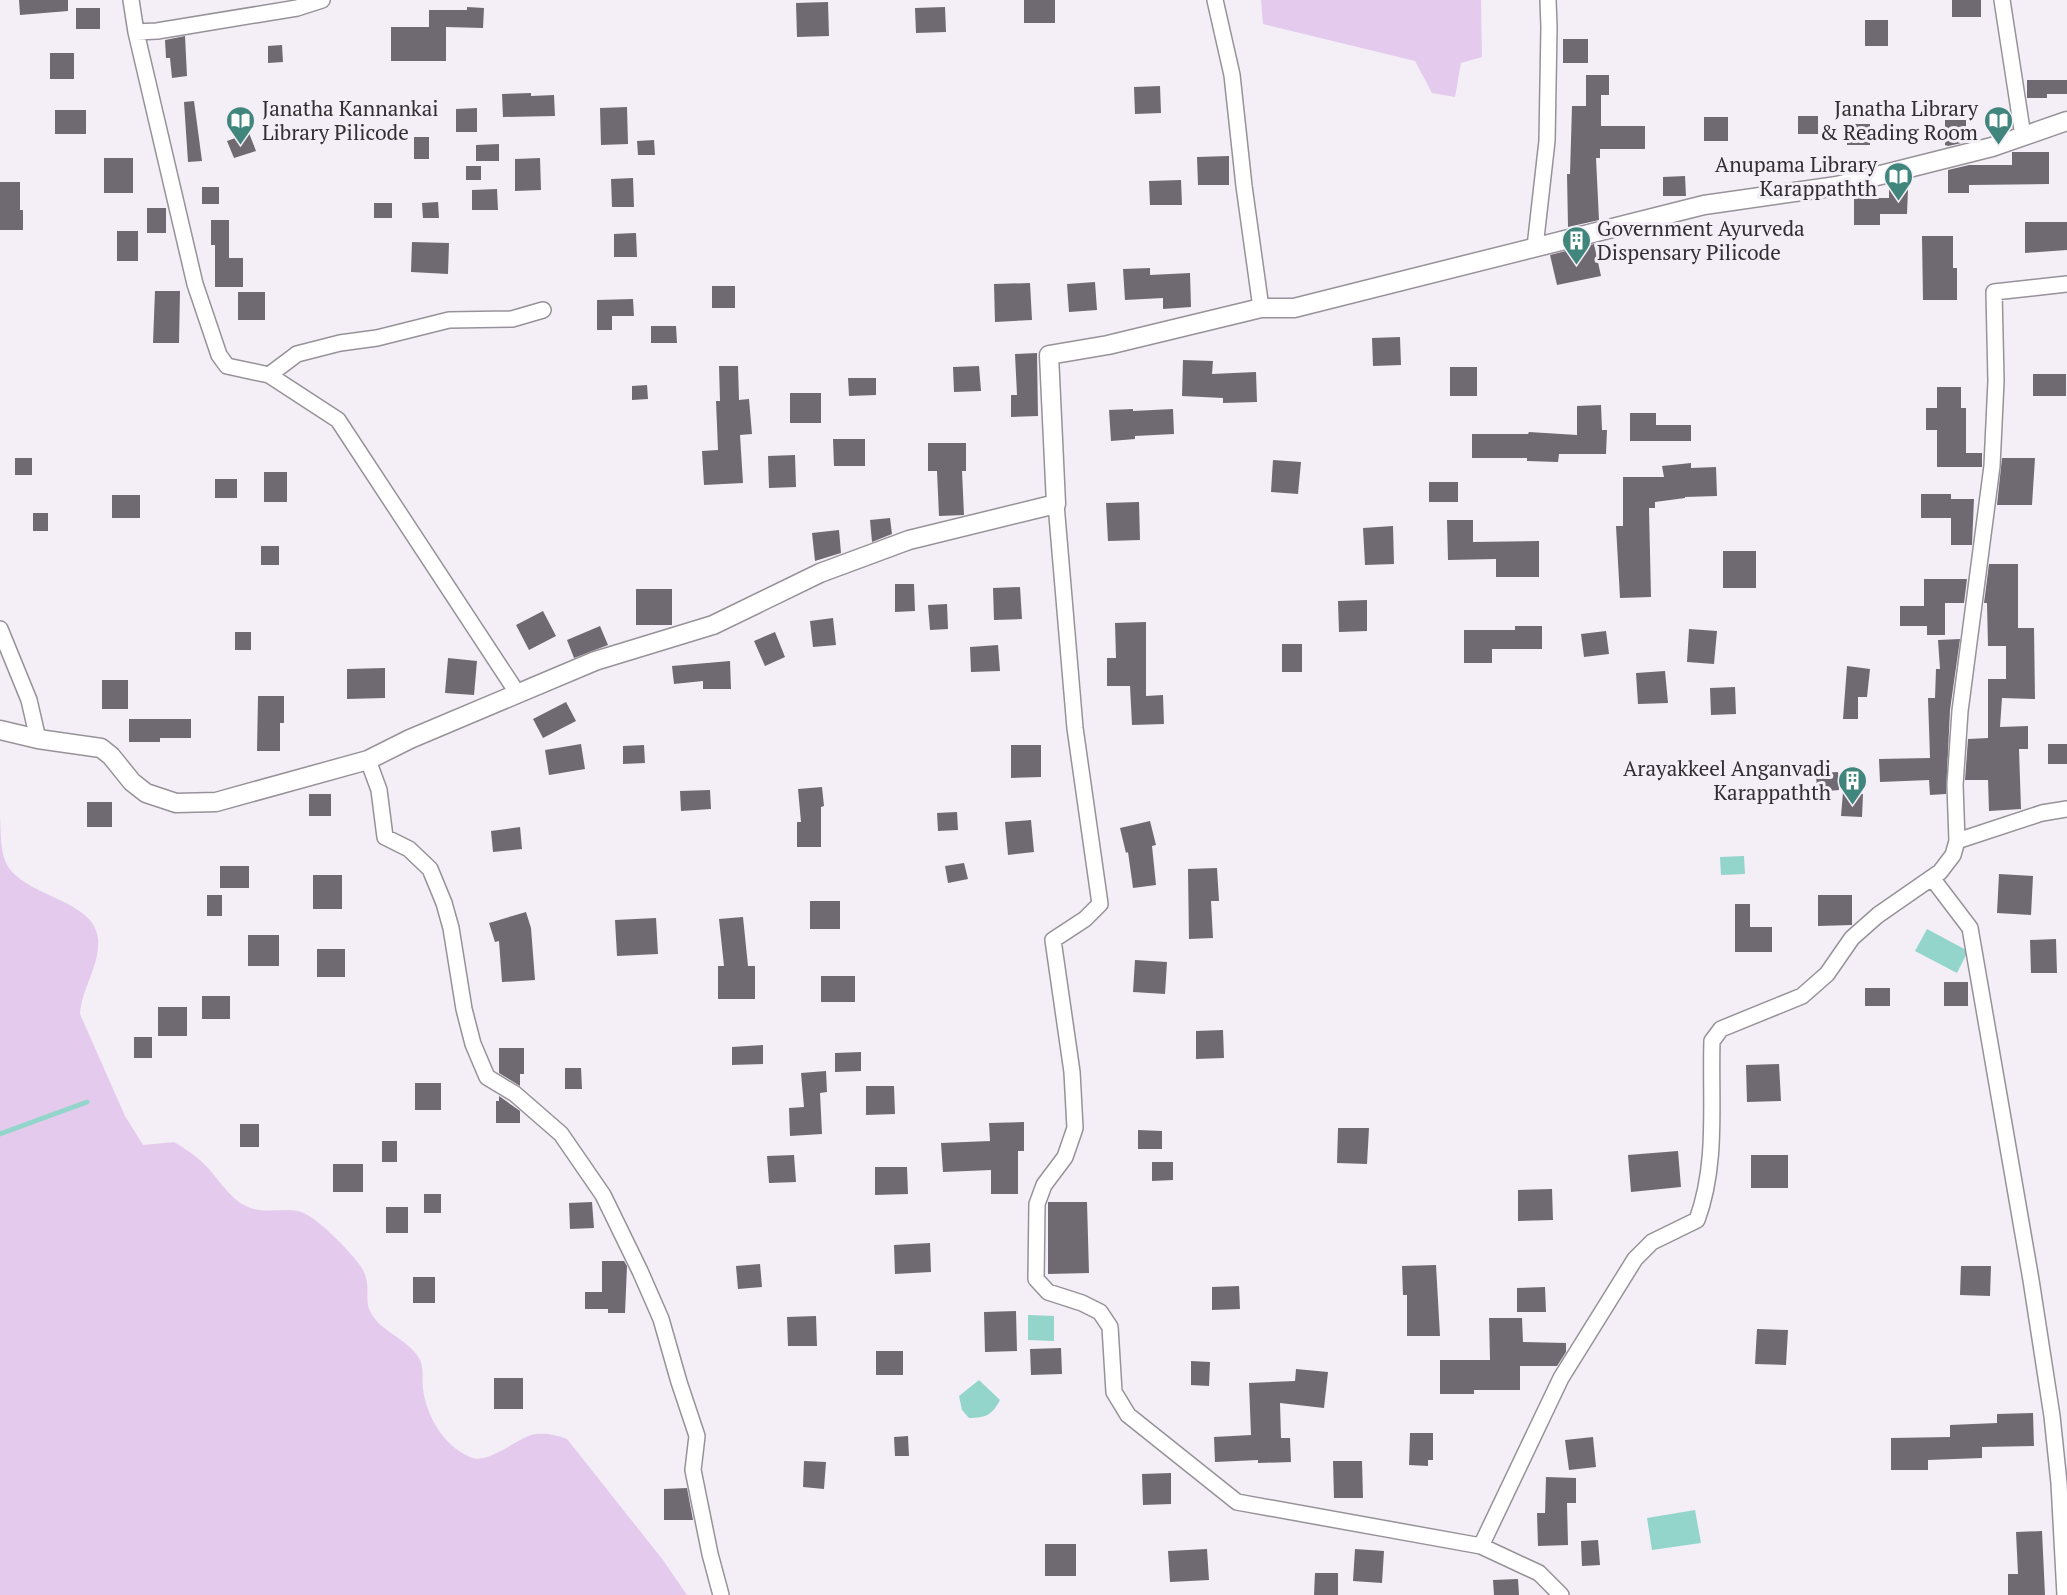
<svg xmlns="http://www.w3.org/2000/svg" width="2067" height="1595" font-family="'PT Serif',serif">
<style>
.green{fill:#e4cbee}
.water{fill:#93d5cb}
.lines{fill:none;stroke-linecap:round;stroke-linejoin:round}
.stream{stroke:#93d5cb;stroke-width:5}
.building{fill:#6f6a72}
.minor-casing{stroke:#979299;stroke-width:18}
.tertiary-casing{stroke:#979299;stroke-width:21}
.minor{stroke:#fff;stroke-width:15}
.tertiary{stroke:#fff;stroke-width:18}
.labels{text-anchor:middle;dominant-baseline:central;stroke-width:6;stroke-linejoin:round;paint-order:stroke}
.poi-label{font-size:21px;fill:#302e31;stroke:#f4eef6;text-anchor:end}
</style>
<rect width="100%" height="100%" fill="#f4eef6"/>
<path class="green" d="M1261,0H1481L1482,57L1461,63L1455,97L1432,93L1415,61L1263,24Z
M0,817C1,832 0,849 6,863C23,897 95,899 98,939C100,966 82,987 80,1014L125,1116L143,1145L174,1142C184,1148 195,1155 203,1163C218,1177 229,1199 248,1207C264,1214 282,1208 298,1211C315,1215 348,1249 359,1264C374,1284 363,1297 370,1311C380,1332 407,1338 419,1358C424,1366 422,1379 423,1389C427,1417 443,1445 470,1457C489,1466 518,1436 536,1434C547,1433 557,1435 567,1439L663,1560L687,1595H0Z"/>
<path class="water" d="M1744,856L1745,874L1721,875L1720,857Z
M1927,929L1968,951L1957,973L1915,951Z
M1028,1315L1054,1316V1341L1028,1340Z
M979,1380L1000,1400C992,1415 986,1418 969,1418L962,1410L959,1396Z
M1695,1510L1701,1543L1652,1550L1647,1518Z"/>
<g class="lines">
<path class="stream" d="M0,1134L87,1102"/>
</g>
<path class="building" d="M19,0H68V11L20,15Z
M1024,0H1055V23H1024Z
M1952,0H1981V17H1952Z
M828,2L829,36L797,37L796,3Z
M467,7L484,8L483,28L446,27V61H391V27H429V10H467Z
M945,7L946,32L916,33L915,8Z
M76,8H100V29H76Z
M1865,20H1888V46H1865Z
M185,36L187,76L172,78L170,58H166L165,40Z
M1563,39H1588V63H1563Z
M282,45L283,62L268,63V46Z
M50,53H74V79H50Z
M1586,75H1609V95H1601V126H1645V149H1600V158H1596L1599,220L1568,227L1567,174H1570L1572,106H1586Z
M2027,80H2067V94H2047V98H2027Z
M1160,86L1161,113L1135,114L1134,87Z
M531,93V96L554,95L555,116L503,117L502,94Z
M194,101L202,161L188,162L184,102Z
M627,107L628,144L601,145L600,108Z
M477,108V132H456V109Z
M55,110H86V134H55Z
M1798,116H1818V134H1798Z
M1704,117H1728V141H1704Z
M1945,120H1966V142L1948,146L1945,145Z
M1847,124H1870V145H1847Z
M249,133L256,151L234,158L227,141Z
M414,137H429V159H414Z
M654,140L655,155H638L637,141Z
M499,144V161H476V145Z
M2012,152H2049V184L1969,185V193H1948V170L1969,165H2012Z
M1229,156V185H1198L1197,157Z
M104,158H133V193H104Z
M540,158L541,190L515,191V159Z
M466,166H481V180H466Z
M1685,176L1686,196H1663V177Z
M633,178L634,207H612L611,179Z
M1181,180L1182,205H1150L1149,181Z
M0,182H20V210H23V230H0Z
M202,187H219V204H202Z
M497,189L498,210H472V190Z
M1889,189H1908L1907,214H1880V225H1854V198H1889Z
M438,202L439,218H423L422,203Z
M374,203H392V218H374Z
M147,208H166V233H147Z
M211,220H229V258H243V287H215V245H211Z
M2025,222H2067V250L2025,253Z
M117,231H138V261H117Z
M634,233H636L637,257H614V234Z
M1922,236H1953V268H1957V300H1923Z
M412,242L449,243L448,274L411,272Z
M1594,244L1601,276L1557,285L1550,255Z
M1150,268V275L1190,273L1191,307L1163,309V298L1125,300L1123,269Z
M1095,282L1097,310L1069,312L1067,284Z
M1030,283L1032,320L995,322L994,284Z
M712,286H735V308H712Z
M155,291H180L179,343H153Z
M238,292H265V320H238Z
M633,299L634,316H612V330H597V300Z
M651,326H676L677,343H651Z
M1400,337L1401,365L1373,366L1372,338Z
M1037,353L1038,416L1011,417V395H1017L1015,354Z
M1183,360L1213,361L1212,374L1256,372L1257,402L1223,403V398L1182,396Z
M719,366H738L739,400L749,399L752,434L740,435L743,483L704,485L702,451L718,450L716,401H720Z
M979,366L981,391L954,392L953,367Z
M1450,367H1477V396H1450Z
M2033,374H2066V396H2033Z
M848,378H876V395L849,396Z
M647,385L648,399L632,400V386Z
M1937,387H1961V408H1966V453H1982V467H1937V430H1926V408H1937Z
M790,393H821V423H790Z
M1601,405L1602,430H1607L1606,454H1559L1558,462L1527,461V458H1472V434H1528L1529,432L1577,435V406Z
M1133,409V411L1173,409L1174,434L1135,436V439L1111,441L1109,410Z
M1630,413H1656V425H1691V441H1630Z
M833,439H865V466H834Z
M928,443H966V471H962L964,515L939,516L937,471H928Z
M795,455L796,487L769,488L768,456Z
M15,458H32V475H15Z
M2002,458H2035L2032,505H1997Z
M1273,460L1301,462L1298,494L1271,492Z
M1691,463V468L1716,467L1717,496L1685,497V498L1655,502V508H1649L1651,597L1620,598L1616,526H1623V477H1664L1662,466Z
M264,472H287V502H264Z
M215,479H237V498H215Z
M1429,482H1458V502H1429Z
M1921,494H1951V499H1974L1972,545H1951V518H1921Z
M112,495H140V518H112Z
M1139,502L1140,540L1108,541L1106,503Z
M33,513H48V531H33Z
M890,518L892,534L872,542L870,520Z
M1447,520H1473V542L1539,541V577H1496V559L1448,560Z
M1393,526L1394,564L1365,565L1363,528Z
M839,530L841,553L815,561L812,533Z
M261,546H279V565H261Z
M1723,551H1756V588H1723Z
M1989,564H2018V628H2034L2035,699L2002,698L2000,727L2028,726V749H2019L2021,809L1989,811L1988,780H1965L1968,739L1988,738V679H2006V646H1988L1987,603H1984Z
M1924,579H1967L1964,603H1945V635H1927V626H1900V606H1924Z
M895,584H914L915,611L895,612Z
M1020,587L1022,619L994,620L993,588Z
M636,589H672V625H636Z
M1367,600V631L1339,632L1338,601Z
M947,604L948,629L930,630L928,605Z
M543,611L556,636L529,650L516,625Z
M833,618L836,645L813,647L810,621Z
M1146,622V696L1163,695L1164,724L1132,725L1130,686H1107V658H1116L1115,623Z
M600,626L608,645L574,658L567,640Z
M1515,626H1542V649H1492V663H1464V630H1515Z
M1689,629L1717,631L1714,664L1687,662Z
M1606,631L1609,654L1584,657L1581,634Z
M235,632H251V650H235Z
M775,632L785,657L765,666L754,641Z
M1960,639L1950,710L1946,794L1930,795L1929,780L1880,782L1879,759L1930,758L1928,698H1935L1936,669H1940L1938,640Z
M1282,644H1302V672H1282Z
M998,645L1000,671L971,672L970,647Z
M448,658L477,661L474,695L445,693Z
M730,661L731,689H703V681L674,684L672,666Z
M1847,666L1870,669L1867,697H1858V719H1843Z
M385,668V698L347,699V669Z
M1665,671L1668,703L1638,704L1636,673Z
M102,680H128V709H102Z
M1735,687L1736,714L1711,715L1710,688Z
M258,696H284V723H280V751H257Z
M566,702L576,721L543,738L533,719Z
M129,719H191V738H160V742H129Z
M581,744L585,769L549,775L545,750Z
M2048,744H2067V764H2048Z
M644,745L645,763L623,764V746Z
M1011,745H1041V777L1011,778Z
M1838,772L1839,790L1817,792L1816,773Z
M822,787L824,806L821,807V847H797V822H801L798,789Z
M710,790L711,809L681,811L680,791Z
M1843,792L1863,794L1862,817L1841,816Z
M309,794H331V816H309Z
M87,802H112V827H87Z
M957,812L958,830L938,831L937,813Z
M1031,820L1034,852L1008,855L1005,822Z
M1150,821L1156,845L1152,846L1156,885L1133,888L1128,852L1126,853L1120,828Z
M520,827L522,849L493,852L491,831Z
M964,863L968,879L948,883L945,866Z
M220,866H249V888H220Z
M1217,868L1219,901H1211L1213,938L1189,939L1188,869Z
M1999,874L2033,876L2031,915L1997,913Z
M313,875H342V909H313Z
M207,895H222V916H207Z
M1818,895H1852V925L1818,926Z
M810,901H840V929H810Z
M1735,904H1750V927H1772V952H1735Z
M526,912L531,928L535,980L502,982L499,941L495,942L489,923Z
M743,917L748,966H755V999H718V966H724L719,919Z
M656,918L658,954L617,956L615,920Z
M248,935H279V966H248Z
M2056,939L2057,973H2031L2030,940Z
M317,949H345V977H317Z
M1135,960L1167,962L1165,994L1133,992Z
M821,976H855V1002H821Z
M1944,982H1968V1006H1944Z
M1865,988H1890V1006H1865Z
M202,996H230V1019H202Z
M158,1007H187V1036H158Z
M1223,1030L1224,1058L1196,1059V1031Z
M134,1037H152V1058H134Z
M763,1045V1064L732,1065V1047Z
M499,1048H524V1074H520V1086L499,1073Z
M861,1052V1071L835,1072V1053Z
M1779,1064L1781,1101L1747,1102L1746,1065Z
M565,1068H581L582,1089H565Z
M826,1071L827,1092L820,1093L822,1134L790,1136L789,1108L804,1107L801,1073Z
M415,1083H441V1110H415Z
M866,1086H894L895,1114L866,1115Z
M499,1096L520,1111V1123H496V1101H499Z
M1024,1122V1151H1018V1194H991V1170L943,1172L941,1143L990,1141L989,1123Z
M240,1124H259V1147H240Z
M1338,1128H1369L1367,1164L1337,1163Z
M1138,1130L1162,1131V1149H1138Z
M382,1141H397V1162H382Z
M1678,1151L1681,1187L1631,1192L1628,1155Z
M794,1155L796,1182L769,1183L767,1156Z
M1751,1155H1788V1188H1751Z
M1152,1162H1173V1180L1152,1181Z
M333,1164H363V1192H333Z
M875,1167H907L908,1194L875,1195Z
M1552,1189L1553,1220L1518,1221V1190Z
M424,1194H441V1213H424Z
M592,1202L594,1228L570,1229L569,1203Z
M1048,1202H1087L1089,1273L1048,1274Z
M386,1207H408V1233H386Z
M930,1243L931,1272L895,1274L894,1245Z
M602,1261H624L627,1266L625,1313H608V1309H585V1292H602Z
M760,1264L762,1287L738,1289L736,1266Z
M1436,1265L1440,1336H1407V1295H1403L1402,1266Z
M1961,1266H1991L1990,1296L1960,1295Z
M413,1277H435V1303H413Z
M1239,1286L1240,1309L1212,1310V1287Z
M1545,1287L1546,1312H1517V1288Z
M1016,1311L1017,1351L985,1352L984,1312Z
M816,1316L817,1346H788L787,1317Z
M1489,1318H1522L1523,1342L1566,1343V1352L1557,1366H1520V1390H1474V1394H1440V1360H1490Z
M1757,1329L1788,1330L1786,1365L1755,1364Z
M1061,1348L1062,1374L1031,1375L1030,1349Z
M876,1351H903V1375H876Z
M1191,1361L1210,1362L1209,1386L1191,1385Z
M1296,1369L1328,1372L1324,1408L1280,1403L1281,1438H1290L1291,1462L1258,1463V1460L1215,1462L1214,1437L1251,1435L1249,1383L1295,1381Z
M494,1378H523V1409H494Z
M2033,1413L2034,1446L1982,1447V1458L1928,1460V1470H1891V1438L1950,1437V1425L1997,1423V1414Z
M1410,1433H1433V1460H1428V1466L1409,1465Z
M908,1436L909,1456H895L894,1437Z
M1593,1437L1596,1467L1569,1470L1565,1440Z
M804,1461L826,1462L824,1489L803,1487Z
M1333,1461H1362L1363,1498H1334Z
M1171,1473V1504L1143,1505L1142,1474Z
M1546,1477L1576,1478V1503H1567L1568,1545L1538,1546L1537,1513H1545Z
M687,1488L693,1520H664V1489Z
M2042,1531L2045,1595H2008V1574H2018L2016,1532Z
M1598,1540L1600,1565L1582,1566L1581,1541Z
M1045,1544H1076V1576H1045Z
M1207,1549L1209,1580L1170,1582L1168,1551Z
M1355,1549L1384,1551L1382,1583L1353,1581Z
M1315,1573H1338V1595H1314Z
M1518,1579L1519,1595H1494L1493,1580Z"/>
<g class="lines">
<defs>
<path id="minor" d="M131,0L136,32L157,31L297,8L322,0
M1215,0L1232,75L1244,186L1261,308
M2002,0L2023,136
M136,32L195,284L219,355L227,366L269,375L338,420L518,694
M1535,247L1547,141L1549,27L1548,0
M269,375L297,354L340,343L377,338L449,320L512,319L543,310
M1056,504L1075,728L1100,904L1085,919L1053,940L1072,1072L1075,1128L1065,1157L1044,1185L1037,1204L1036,1279L1048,1292L1082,1303L1100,1312L1110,1327L1114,1392L1128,1415L1237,1502L1481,1546L1539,1573L1561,1595
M0,629L29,700L38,739
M368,760L379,790L385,837L409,849L430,869L444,903L451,928L464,1009L473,1044L487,1077L515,1094L561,1134L603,1195L640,1271L661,1319L679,1382L697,1436L693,1470L710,1554L721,1595
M1957,841L2042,813L2067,809
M1932,878L1970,928L2031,1280L2052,1416L2059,1483L2065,1595
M1481,1546L1561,1378L1635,1259L1652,1242L1697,1220C1718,1163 1710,1101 1712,1041L1721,1029L1802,996L1827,974L1852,938L1878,915L1940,872L1953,855L1957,841L1955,785L1960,711L1992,466L1996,381L1994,292L2067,284"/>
<path id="tertiary" d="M0,730L38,739L101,748L111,756L132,782L146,793L176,803L216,802L368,760L410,739L595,661L713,625L820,573L909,540L1056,504L1049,355L1108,345L1261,308H1294L1704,205L1837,186L1992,147L2067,121"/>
</defs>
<use href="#minor" class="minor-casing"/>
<use href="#tertiary" class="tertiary-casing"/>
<use href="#minor" class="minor"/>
<use href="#tertiary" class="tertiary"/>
</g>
<defs>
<symbol id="library-pin" viewBox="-11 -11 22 30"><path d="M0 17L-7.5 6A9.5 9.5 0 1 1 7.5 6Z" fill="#40867d" stroke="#f4eef6"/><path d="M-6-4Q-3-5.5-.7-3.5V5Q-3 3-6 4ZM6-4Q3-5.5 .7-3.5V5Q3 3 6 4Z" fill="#fff"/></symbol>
<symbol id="building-pin" viewBox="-11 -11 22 30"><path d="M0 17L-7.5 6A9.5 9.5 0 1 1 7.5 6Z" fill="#40867d" stroke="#f4eef6"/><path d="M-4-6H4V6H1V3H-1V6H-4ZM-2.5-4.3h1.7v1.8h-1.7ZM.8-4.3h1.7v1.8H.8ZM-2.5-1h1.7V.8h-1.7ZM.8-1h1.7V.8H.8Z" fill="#fff"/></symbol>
</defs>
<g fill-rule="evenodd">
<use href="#library-pin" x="224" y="104" width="33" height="45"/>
<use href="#library-pin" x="1982" y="104" width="33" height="45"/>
<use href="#library-pin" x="1882" y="160" width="33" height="45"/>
<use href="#building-pin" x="1560" y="224" width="33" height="45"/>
<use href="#building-pin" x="1836" y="764" width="33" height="45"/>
</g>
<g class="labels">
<g class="poi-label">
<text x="262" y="108" text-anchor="start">Janatha Kannankai<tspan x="262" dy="24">Library Pilicode</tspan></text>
<text x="1978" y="108">Janatha Library<tspan x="1978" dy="24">&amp; Reading Room</tspan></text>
<text x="1877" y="164">Anupama Library<tspan x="1877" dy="24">Karappathth</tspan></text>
<text x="1597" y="228" text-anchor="start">Government Ayurveda<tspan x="1597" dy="24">Dispensary Pilicode</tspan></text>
<text x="1831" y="768">Arayakkeel Anganvadi<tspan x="1831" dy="24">Karappathth</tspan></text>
</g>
</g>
</svg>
